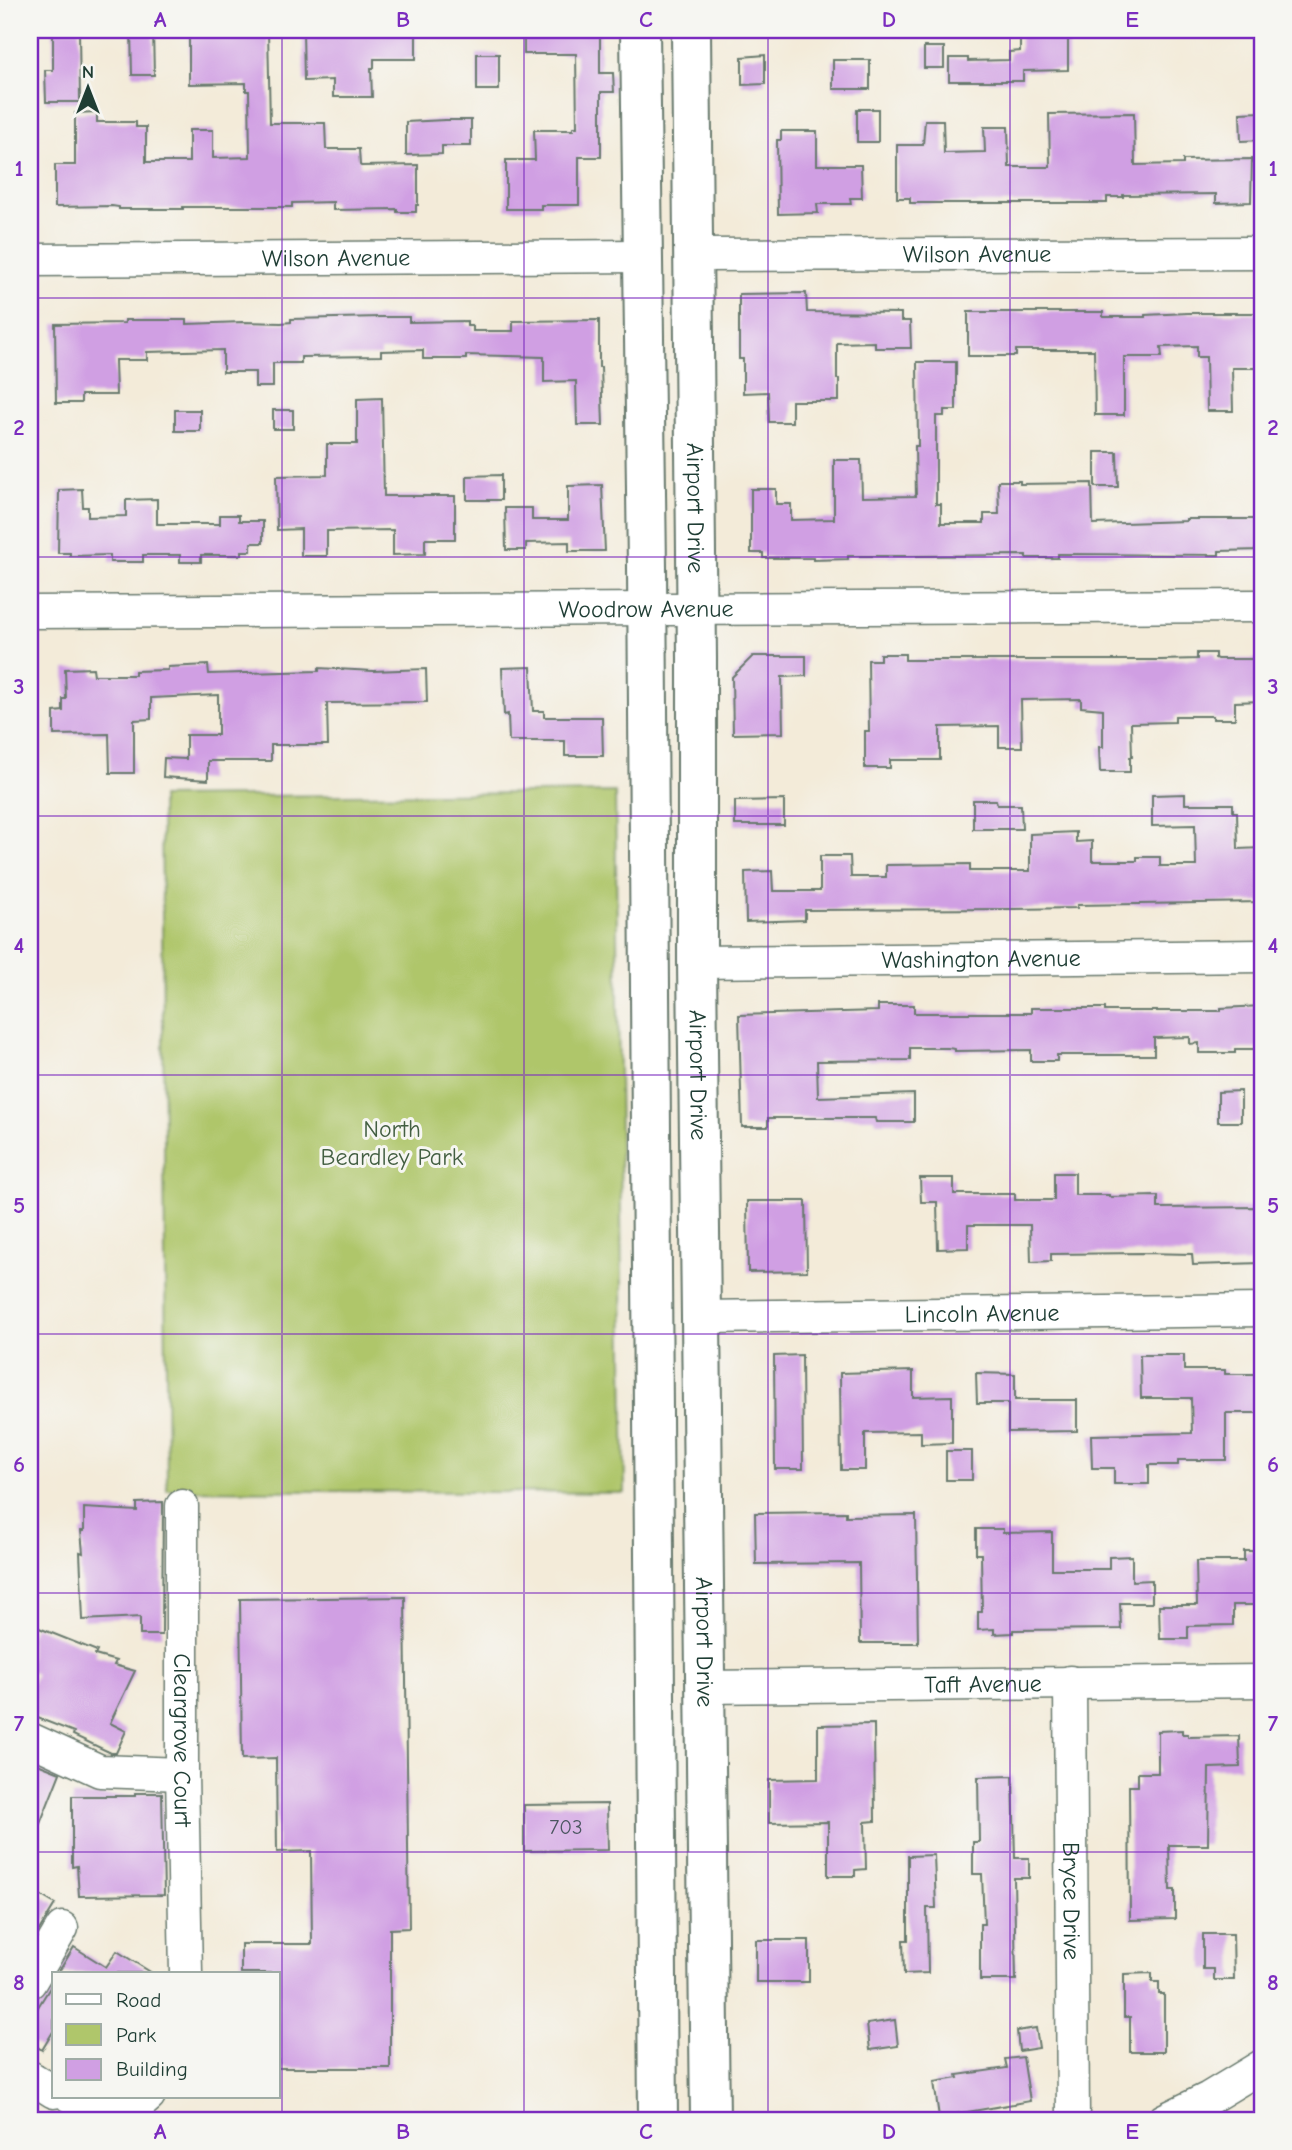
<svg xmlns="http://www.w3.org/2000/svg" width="1292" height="2150" font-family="'Comic Neue',sans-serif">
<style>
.green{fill:#afc66b;stroke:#678250;stroke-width:2}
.building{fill:#d09fe3}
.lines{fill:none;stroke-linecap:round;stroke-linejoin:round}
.minor-casing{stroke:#697a6e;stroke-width:35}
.major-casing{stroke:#697a6e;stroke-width:42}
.minor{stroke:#fff;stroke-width:32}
.major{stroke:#fff;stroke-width:38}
.grid{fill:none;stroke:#7b2cbf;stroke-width:2;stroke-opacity:0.55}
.labels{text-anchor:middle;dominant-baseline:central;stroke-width:6;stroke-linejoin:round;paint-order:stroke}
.number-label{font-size:21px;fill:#4b5660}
.street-label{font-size:24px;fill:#1f3d34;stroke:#f6f6f2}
.park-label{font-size:24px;fill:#435f42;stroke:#f6f6f2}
.neatline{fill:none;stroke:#7b2cbf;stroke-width:2.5}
.grid-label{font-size:23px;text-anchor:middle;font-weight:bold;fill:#7b2cbf}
</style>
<rect width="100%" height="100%" fill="#f6f6f2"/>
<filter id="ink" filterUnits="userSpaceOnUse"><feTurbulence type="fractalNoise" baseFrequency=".0143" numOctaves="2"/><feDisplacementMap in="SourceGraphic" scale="14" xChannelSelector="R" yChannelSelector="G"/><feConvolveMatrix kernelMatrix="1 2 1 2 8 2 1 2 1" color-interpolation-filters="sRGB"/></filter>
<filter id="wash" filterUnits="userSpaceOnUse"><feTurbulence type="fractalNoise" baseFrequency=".00686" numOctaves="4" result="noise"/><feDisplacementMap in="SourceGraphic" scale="28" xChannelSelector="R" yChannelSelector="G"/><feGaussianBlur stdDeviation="1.57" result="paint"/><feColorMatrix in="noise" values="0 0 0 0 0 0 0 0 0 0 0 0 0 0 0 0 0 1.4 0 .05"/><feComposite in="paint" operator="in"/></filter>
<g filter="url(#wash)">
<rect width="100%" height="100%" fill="#f3ebd9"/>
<path class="green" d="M615,792L625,1493L167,1490L161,797Z"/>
<g id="blocks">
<path class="building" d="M53,30H79L80,102H46L45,70H53Z
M131,30H153L154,75H132Z
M189,30H268L270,123H325L326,149H359L360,165L361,166L418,165V205H416V212H397V209L333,210V202L292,203V207H183V209H119V207L112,206L55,207V165H75V113L97,112V122H136V127H146V162H189V130H213V158L250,157L249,91H246V83L189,84Z
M303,30H416V59H374V68H371L372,97H333V80L304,81Z
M524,30H600V73H613L614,92H601V157H579V205H541V209H506V160H535L534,130H573V127H577L576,54H524Z
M1020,30H1068V70L1023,71V81H949V58H968V61L1009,60V52L1020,51Z
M924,47H944V68H924Z
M477,54H499V90H477Z
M765,55V84L742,85V57Z
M833,60H870V89H833Z
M857,109H878V142H857Z
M1262,112V140L1241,141L1240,113Z
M1134,113L1135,165L1183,164V160L1252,159L1251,202L1216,203V194L1123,195V197H1107V203H910V198H897V145H923L925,120H943L944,153L985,152L984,127H1008L1009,167H1050L1049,114Z
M445,120H471V146H442V154L406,155V122Z
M781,131H817V165H861L862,198H850L851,204H817L818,213L778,214L777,140H781Z
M806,293L807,312L901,313V321H910L911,348H875V342L837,343V379H839V401H792V422H769L768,392L743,393V359H739V294Z
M968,312H1103V317H1145V315L1188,313H1262V368H1232L1233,411H1207L1206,357H1197V346L1161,347L1162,357H1124V415H1095L1094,350H1016V356H968Z
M381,317H409V322L467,321V326H473V331H513V321L599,320V367H601L603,425H577L576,381L544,382V357L466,355V359H423V350L381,351V356L301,357V363H273V387H255V372H223V350L147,352V360H115L116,395H81V403H56L55,324L125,323V320H187V324L243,322L281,323L291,322V319Z
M917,362H956V410H944V416H936V504H941V523H984V514H999L998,481H1020V484L1092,483L1093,524L1186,521V519H1262V550L1219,551V555L1058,554V558H1026V555L907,556H848V559L813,560V558H763V553H751V489H776V504H791V520L834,519V460H861L862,497L916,496L915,446H918Z
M382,398L384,496H455V539H425V554L393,555V530L327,531V556H301V529L277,530L276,476L327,475V444H357V399Z
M175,410H200V431H175Z
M273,410H293V429H273Z
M1095,452H1117L1118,487H1095Z
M501,475V500H467V476Z
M602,485L605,551H569V542L526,543V550H506L505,508H532V520H568V486Z
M82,489L83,507H88V517L126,516V500L157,499V524H220V515H239V521H263V543H251V551H242V555H201V562H180V555H143V562H110V555L70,556V553H58L59,490Z
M1197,653H1215V658L1217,659H1262V701L1235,702V719H1213V716H1175V722L1131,723L1132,757H1130V772H1100L1099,747H1103V709L1081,707V699L1021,700L1022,747H999V726L940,727V760H890V768H865V731H869L868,660H880V654H905V660H1161L1197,659Z
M753,656H806V676L782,677L783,733L733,734L732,677Z
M208,665L209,674L319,671V668L373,671L426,669L427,702L327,703L328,745H271V761H208V780L163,777L164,758L186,759V735H218V695L151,698V719L134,720V773H110L109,734L54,735V712L63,711V699H66L65,669L93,668L94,675H135V671L168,670V667Z
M531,667L533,711H544V717H602L603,756H565V741H509L508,714L504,715L502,668Z
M1185,794V804H1233V812H1237L1238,849L1262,848V902L1077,905V908L1014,909L805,910V920L746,922L745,872L772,871L773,891H820V856H850L851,877H886V865L970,864V871H1030V834L1076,832V842L1092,841V861H1137V857H1160V866H1196L1195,825L1152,826V795Z
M784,800V825H735V801Z
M973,800H996L997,805H1021L1022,829H973Z
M878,1005H914V1013H1031V1008H1105V1011H1221V1008L1262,1006V1049H1235V1053H1199V1043L1190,1044V1037L1154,1038V1055H1057V1061H1031V1050L955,1051V1049L948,1048H910V1060L817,1061L818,1097L914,1094V1122H876L875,1118H768V1127H742L739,1015L878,1011Z
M1241,1091V1122H1218V1092Z
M1054,1173H1075V1195H1109V1197L1158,1196V1208L1262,1207V1263L1193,1265L1192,1254L1142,1253L1051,1254V1261L1031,1262L1030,1225H968V1248L938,1249L937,1202H921L920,1178H954V1194H1015V1200H1054Z
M747,1201H806L807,1271L748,1272Z
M802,1355L803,1469H775L774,1356Z
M1140,1355H1184V1370H1225V1374H1262V1413H1226V1460H1178V1465H1149V1484H1114V1468H1092L1091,1435L1192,1433L1191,1398H1141Z
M913,1371V1397L952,1396V1443L921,1444V1432L865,1433V1470H841L840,1373Z
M976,1373L1015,1374V1400H1077V1431L1008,1432V1403H977Z
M946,1451H972V1480H946Z
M163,1502L162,1635H140V1617L83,1620L80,1552L83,1553L81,1531H84V1508L137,1511V1503Z
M846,1512V1516L916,1515L918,1643H860L859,1563L756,1564L755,1513Z
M976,1529H1003V1533L1052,1532V1569H1109V1557L1132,1556V1581L1152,1580V1603H1120L1121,1629L1013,1630V1633L994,1634V1629L978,1630V1612H982L981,1554H976Z
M1244,1551H1262V1605H1233V1625L1188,1626V1639H1160L1159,1605H1197L1196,1561H1244Z
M405,1597L409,1928L390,1929V2068H278V1973H241V1944H312L311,1851L277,1852L276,1758L242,1759L240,1599Z
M34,1626L97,1651L95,1655L116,1661L114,1665L135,1671L110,1723L126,1731L116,1753H111L73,1735L74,1732L30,1715V1689L36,1674L30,1671V1637Z
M874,1724L875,1821L865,1822L866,1869L855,1870V1876H828V1822L769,1823V1780L818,1779V1725Z
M1182,1730V1734H1188V1737L1239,1736L1240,1767L1209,1768L1208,1845H1169L1170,1890H1175V1919L1130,1920L1129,1786H1138V1773H1158V1731Z
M30,1761L60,1773L30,1849Z
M1013,1776L1015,1858H1029V1878H1014L1016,1980H980V1924H984L982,1874H973V1842H979L978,1777Z
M135,1793H162L164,1895L79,1896L77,1866L72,1867V1796H135Z
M607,1804L608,1850L524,1851V1805Z
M934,1855L936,1908H927L928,1973L904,1974L903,1940H908V1856Z
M30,1889L55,1904L30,1945Z
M1203,1934H1233L1234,1980H1214V1969H1203Z
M756,1940H809V1982H756Z
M74,1947L106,1967L117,1951L152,1973H58Z
M1152,1973V1982H1159V1994H1164V2052H1130V2017H1124V1974Z
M54,1981V2030L42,2050L30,2042V2020Z
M895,2020L898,2046L870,2050L867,2024Z
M1036,2028L1039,2048L1019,2051L1017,2031Z
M1023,2057L1030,2101L939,2117L934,2082L958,2078L957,2075L1007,2068L1005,2059Z"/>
</g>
</g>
<g filter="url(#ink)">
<use href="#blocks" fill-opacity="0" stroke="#697a6e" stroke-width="2"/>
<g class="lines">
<defs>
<g id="minor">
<path id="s1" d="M692,255L1262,253"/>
<path id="s2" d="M30,260L643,256"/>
<path id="s3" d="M30,612L1262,606"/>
<path id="s4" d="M697,962L1262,956"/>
<path id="s5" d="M702,1317L1262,1310"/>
<path id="s6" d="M182,1506V1774L186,1973"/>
<path id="s7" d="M1070,1682L1073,2120"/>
<path id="s8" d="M705,1687L1262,1681"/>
<path d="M30,1739L100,1771L182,1774"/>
<path d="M30,1982L62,1928"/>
<path d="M30,2077L54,2092"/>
<path d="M70,2096L141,2103L149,2096"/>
<path d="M1164,2120L1209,2098L1262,2066"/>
</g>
<g id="major">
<path d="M640,30L647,567L658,2120"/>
<path id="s9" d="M691,30L697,658V962L710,2120"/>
</g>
</defs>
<use href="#minor" class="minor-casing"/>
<use href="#major" class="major-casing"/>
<use href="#minor" class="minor"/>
<use href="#major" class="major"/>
</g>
</g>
<path class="grid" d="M282,30V2120M524,30V2120M768,30V2120M1010,30V2120M30,298H1262M30,557H1262M30,816H1262M30,1075H1262M30,1334H1262M30,1593H1262M30,1852H1262"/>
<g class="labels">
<g class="number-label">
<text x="566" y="1827">703</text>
</g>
<g class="street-label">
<text stroke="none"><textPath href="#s1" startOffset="285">Wilson Avenue</textPath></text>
<text stroke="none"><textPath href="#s2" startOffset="306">Wilson Avenue</textPath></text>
<text stroke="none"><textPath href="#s9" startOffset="478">Airport Drive</textPath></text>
<text stroke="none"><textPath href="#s3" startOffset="616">Woodrow Avenue</textPath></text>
<text stroke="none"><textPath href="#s4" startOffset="284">Washington Avenue</textPath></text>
<text stroke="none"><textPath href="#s9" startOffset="1045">Airport Drive</textPath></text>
<text stroke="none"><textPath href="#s5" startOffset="280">Lincoln Avenue</textPath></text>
<text stroke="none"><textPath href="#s9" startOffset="1612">Airport Drive</textPath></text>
<text stroke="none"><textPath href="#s8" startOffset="278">Taft Avenue</textPath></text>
<text stroke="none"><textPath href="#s6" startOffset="234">Cleargrove Court</textPath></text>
<text stroke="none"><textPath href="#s7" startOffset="219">Bryce Drive</textPath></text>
</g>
<g class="park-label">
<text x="392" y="1129">North<tspan x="392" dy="28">Beardley Park</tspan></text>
</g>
</g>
<rect width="1292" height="2150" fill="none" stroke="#f6f6f2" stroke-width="77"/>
<rect x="52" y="1972" width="228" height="126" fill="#f6f6f2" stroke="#a0aca6" stroke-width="2"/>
<rect x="66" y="1994" width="35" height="10" fill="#ffffff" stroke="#a0aca6" stroke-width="2"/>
<text x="116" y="2007" font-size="21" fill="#1f3d34">Road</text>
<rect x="66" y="2024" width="35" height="21" fill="#afc66b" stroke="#a0aca6" stroke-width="2"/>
<text x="116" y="2042" font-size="21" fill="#1f3d34">Park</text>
<rect x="66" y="2059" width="35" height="21" fill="#d09fe3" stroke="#a0aca6" stroke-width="2"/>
<text x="116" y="2076" font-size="21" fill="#1f3d34">Building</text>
<g transform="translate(88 88)" stroke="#f6f6f2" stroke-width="5" paint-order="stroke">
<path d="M0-5L12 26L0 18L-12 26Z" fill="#1f3d34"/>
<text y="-10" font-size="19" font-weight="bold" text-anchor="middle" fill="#1f3d34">N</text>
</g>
<rect x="38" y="38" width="1216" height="2074" class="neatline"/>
<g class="grid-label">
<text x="160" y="27">A</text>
<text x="403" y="27">B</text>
<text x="646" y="27">C</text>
<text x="889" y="27">D</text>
<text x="1132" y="27">E</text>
<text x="19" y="176">1</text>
<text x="1273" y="176">1</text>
<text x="19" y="435">2</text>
<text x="1273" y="435">2</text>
<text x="19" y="694">3</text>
<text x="1273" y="694">3</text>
<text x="19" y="953">4</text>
<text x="1273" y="953">4</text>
<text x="19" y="1213">5</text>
<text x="1273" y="1213">5</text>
<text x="19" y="1472">6</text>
<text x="1273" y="1472">6</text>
<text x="19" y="1731">7</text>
<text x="1273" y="1731">7</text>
<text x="19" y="1990">8</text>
<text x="1273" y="1990">8</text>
<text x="160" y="2139">A</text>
<text x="403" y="2139">B</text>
<text x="646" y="2139">C</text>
<text x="889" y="2139">D</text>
<text x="1132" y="2139">E</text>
</g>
</svg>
